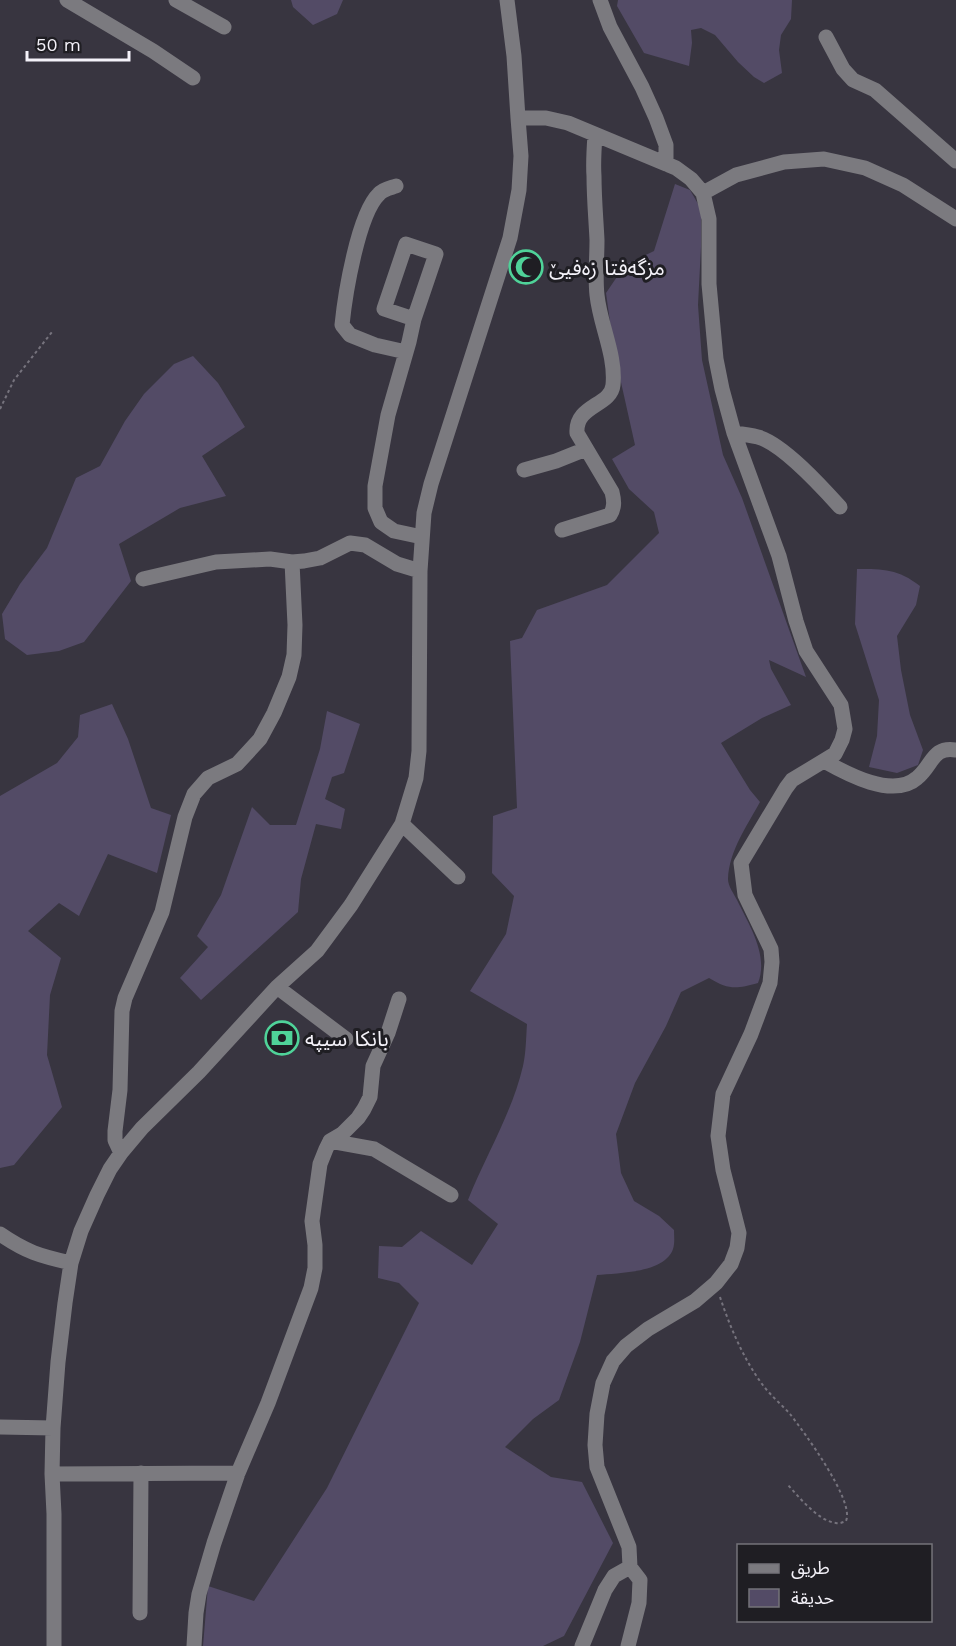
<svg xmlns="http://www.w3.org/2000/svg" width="956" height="1646" font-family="'Work Sans','Noto Sans Arabic',sans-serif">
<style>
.green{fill:#534b66}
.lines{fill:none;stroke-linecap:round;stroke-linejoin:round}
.path{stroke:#76737d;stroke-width:2;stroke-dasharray:3 3;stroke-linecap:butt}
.minor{stroke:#7b7a7f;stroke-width:15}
.labels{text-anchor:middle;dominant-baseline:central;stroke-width:6;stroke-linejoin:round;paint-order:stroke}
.poi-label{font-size:21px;fill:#f4f2f9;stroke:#1f1e23;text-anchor:start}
</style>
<rect width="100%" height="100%" fill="#383540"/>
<path class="green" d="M291,0H343L337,14L313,25L293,7Z
M618,0H792L791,19L781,35L779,50L782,73L764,83L754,77L738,62L715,35L701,28L691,30L692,43L689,66L644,53L617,6Z
M675,184L690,190L701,209V247L698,305L702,360L723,455L742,498L806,677L769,660L771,669L791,705L762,718L721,743L750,790L760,802C747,826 729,851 728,879C728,886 734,894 737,900C749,925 769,955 758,983C736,989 729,990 709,978L681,992L666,1026L635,1083L616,1134L621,1173L634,1201L659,1216L674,1230C674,1236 675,1243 673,1249C665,1273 618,1273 597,1275L580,1342L559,1400L533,1419L505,1447L551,1477L582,1482L613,1543L564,1636L543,1646H203L208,1586L254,1601L327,1488L419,1303L399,1283L378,1278L379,1246L402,1247L421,1231L472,1265L498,1224L468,1200C486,1155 512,1113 523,1066C526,1053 526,1038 527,1024L470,991L506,934L514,896L492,873L493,816L517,808L510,641L522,638L537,610L607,585L659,533L654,512L629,489L612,459L635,445L614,351L606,293L625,265L654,251Z
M193,356L218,383L245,427L202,456L226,496L180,508L119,544L131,581L84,642L59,651L27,655L5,639L2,614L20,584L47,548L76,478L100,466L125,421L144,394L174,364Z
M857,569C884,569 898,569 920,586L916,605L897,636L901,670L910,715L923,750L918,765L897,773L869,767L877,736L879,700L855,624Z
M112,704L128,739L151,808L171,815L157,873L108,854L79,916L59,903L28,931L61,958L50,995L47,1055L62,1107L14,1165L0,1168V796L57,763L78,737L80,715Z
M327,711L360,724L344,773L332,777L325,799L345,809L341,829L316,824L301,879L298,912L201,1000L180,978L208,947L197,936L221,895L252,807L270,825H296L320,749Z"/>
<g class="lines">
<path class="path" d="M0,409L14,380L52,332
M720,1297C730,1327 743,1358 762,1384C770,1395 781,1404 790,1414C804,1432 855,1501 846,1521C843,1522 840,1524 836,1523C818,1521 799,1497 787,1484"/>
<path class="minor" d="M67,0L153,51L193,78
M176,0L224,27
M600,0L610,27L642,87L656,118L666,145V164
M826,37L843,69L853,80L875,90L956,161
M518,118H546L568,123L676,168L691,179L703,193L709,219V284L716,359L722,389L734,433L779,556L796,621L806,651L841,705L845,729L842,740L835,754L792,780L786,788L741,863L745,895L771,949L772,962L770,983L751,1034L723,1094L718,1136L723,1170L739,1233L737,1248L731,1264L716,1283L695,1301L648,1329L626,1346L613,1361L603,1383L597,1414L595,1445L597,1467L629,1547L630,1567L640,1580L639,1603L628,1646
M396,186C390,188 383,189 379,194C358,214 345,295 342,325L350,335L375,345L406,352
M703,193L736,175L784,162L824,159L865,168L903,185L956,219
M414,319L384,309L406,244L436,254L414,319L409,342L388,415L375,486V508L381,522L394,531L422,537
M734,433C742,434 750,435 758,437C783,444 822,487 840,507
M524,470L556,461L586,449
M562,530L610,515C615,507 614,500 612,492L577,433C575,405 611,406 613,385C616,355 600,325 597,295C595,277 597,259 597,240C596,219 594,198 594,176C593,163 594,149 595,135
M143,579L216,562L270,559L292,562L304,561L320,558L350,543L365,545L397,564L420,571
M824,761C847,774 893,799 917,778C933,765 932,746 956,750
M402,824L458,877
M277,987L346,1039
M330,1141L374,1149L451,1195
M121,1153L115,1140V1131L120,1090L122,1011L125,998L162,912L185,817L194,794L208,778L237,764L260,739L274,713L289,677L294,655L295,625L292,562
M0,1234C26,1252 40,1256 71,1263
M0,1427L53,1428
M52,1474L238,1473
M140,1613L141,1473
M54,1646V1514L52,1474L53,1428L58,1362L65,1303L71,1263L81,1231L97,1195L110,1169L121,1153L142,1128L199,1072L277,987L317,951L351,905L402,824L416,778L419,751L420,571L424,513L431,484L510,238L519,190L521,156L518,118L514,56L507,0
M194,1646L196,1613L199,1594L214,1543L238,1473L268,1403L311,1288L315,1268V1245L312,1221L320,1164L326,1149L330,1141L342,1134L358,1118L364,1109L370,1097L373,1066L388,1033L399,999
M582,1646L605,1590L614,1576L630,1567"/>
</g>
<defs>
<symbol id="mosque-ring" viewBox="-11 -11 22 22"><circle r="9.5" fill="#1f1e23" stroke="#4fd399" stroke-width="1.5"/><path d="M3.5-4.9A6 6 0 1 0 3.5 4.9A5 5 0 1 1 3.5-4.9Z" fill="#4fd399"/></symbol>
<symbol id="bank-ring" viewBox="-11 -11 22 22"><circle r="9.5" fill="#1f1e23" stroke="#4fd399" stroke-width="1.5"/><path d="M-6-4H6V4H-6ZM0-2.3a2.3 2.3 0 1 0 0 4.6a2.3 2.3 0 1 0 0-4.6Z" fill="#4fd399"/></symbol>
</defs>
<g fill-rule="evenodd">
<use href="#mosque-ring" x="507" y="248" width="38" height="38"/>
<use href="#bank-ring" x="263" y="1019" width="38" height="38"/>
</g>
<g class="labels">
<g class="poi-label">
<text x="549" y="267">مزگەفتا زەفیێ</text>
<text x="305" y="1038">بانکا سیپە</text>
</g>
</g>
<rect x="737" y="1544" width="195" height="78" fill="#1f1e23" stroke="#747379" stroke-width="1.5"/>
<rect x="749" y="1564" width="30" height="9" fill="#7b7a7f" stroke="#747379" stroke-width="1.5"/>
<text x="791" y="1574" font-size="18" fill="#f4f2f9">طريق</text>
<rect x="749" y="1589" width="30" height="18" fill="#534b66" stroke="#747379" stroke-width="1.5"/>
<text x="791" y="1604" font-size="18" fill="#f4f2f9">حديقة</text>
<path d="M27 51v9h102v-9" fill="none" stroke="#f4f2f9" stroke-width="3"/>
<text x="36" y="51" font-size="18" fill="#f4f2f9" stroke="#1f1e23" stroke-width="4.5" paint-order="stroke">50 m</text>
</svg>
